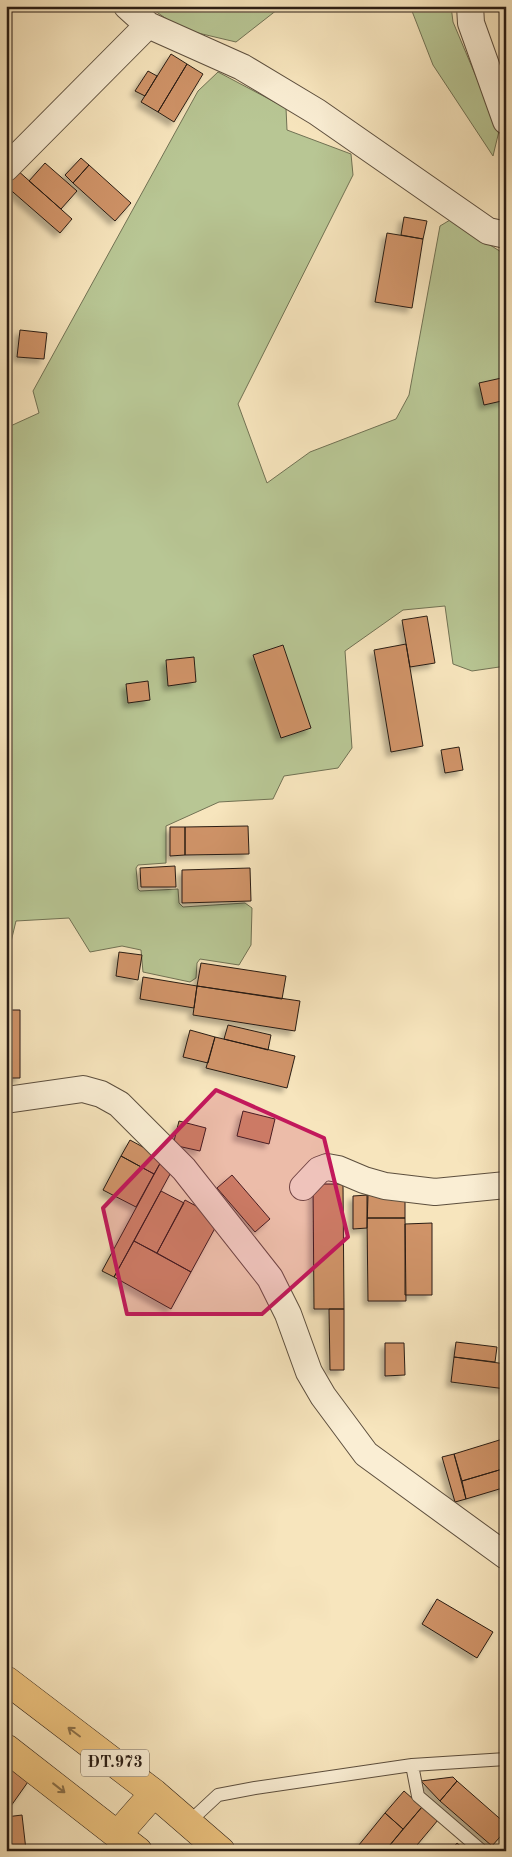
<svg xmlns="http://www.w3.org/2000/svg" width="512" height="1857" font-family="'Old Standard TT',serif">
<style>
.green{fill:#b8c694;stroke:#717254}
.building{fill:#cf9367;stroke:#2a1d14;filter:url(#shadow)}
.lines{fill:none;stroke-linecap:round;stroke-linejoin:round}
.lane-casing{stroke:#5d4f3e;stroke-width:14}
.street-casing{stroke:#5d4f3e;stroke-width:28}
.primary-casing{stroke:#2a1d14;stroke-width:29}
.lane{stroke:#faeed4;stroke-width:12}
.street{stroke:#faeed4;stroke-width:26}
.primary{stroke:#ecc27e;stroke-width:28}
.oneway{stroke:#8b7049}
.marked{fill:#c2185b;fill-opacity:0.2;stroke:#c2185b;stroke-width:4;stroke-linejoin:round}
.labels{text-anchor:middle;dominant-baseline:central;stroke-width:4.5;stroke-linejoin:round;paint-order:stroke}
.shield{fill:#faeed4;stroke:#685c4e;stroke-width:1}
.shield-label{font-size:16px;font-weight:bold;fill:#2a1d14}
</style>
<defs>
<filter id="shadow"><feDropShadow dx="-4.5" dy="4.5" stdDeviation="2.5" flood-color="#0004"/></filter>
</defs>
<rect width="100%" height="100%" fill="#f7e5bd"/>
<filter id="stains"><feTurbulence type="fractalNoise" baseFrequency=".004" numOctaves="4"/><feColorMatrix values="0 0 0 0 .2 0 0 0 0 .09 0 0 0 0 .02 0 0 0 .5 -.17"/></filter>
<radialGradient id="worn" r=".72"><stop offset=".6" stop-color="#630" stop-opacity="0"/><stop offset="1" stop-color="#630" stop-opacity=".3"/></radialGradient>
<path class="green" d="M148,6H282L236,42L181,29Z
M410,6H451L453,22L499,131L493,156L433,65Z
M218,72L286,108L287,130L351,154L353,175L238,404L267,483L310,452L396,419L409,395L440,226L450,220L506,255V666L472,671L453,664L445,606L403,610L345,651L352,748L338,768L284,776L273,799L219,802L166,826V863L138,865L136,868L138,889L140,891L178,889L179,903L183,907L245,903L252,908L251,945L239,965L200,959L197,963L196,978L190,982L143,972L141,950L122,946L90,952L69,918L16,921L10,946H6V537L8,535L6,527V428L39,413L33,391L198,91Z"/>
<path class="building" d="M171,54L187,64L158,112L141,102Z
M187,64L203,74L174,122L158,112Z
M148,71L157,76L145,96L135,91Z
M81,158L89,165L73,183L65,175Z
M45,163L77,191L61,209L29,181Z
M89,165L131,203L115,221L73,183Z
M16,169L72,219L60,233L6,186V180Z
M404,217L427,221L423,239L401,235Z
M387,233L423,239L412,308L375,302Z
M6,262L11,295L6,296Z
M20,330L47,333L44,359L17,357Z
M506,377V400L484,405L479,383Z
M427,616L435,663L410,667L402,620Z
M406,644L423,746L391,752L374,650Z
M283,645L311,728L281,738L253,655Z
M194,657L196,682L168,686L166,660Z
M148,681L150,700L128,703L126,684Z
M459,747L463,770L445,773L441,750Z
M248,826L249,854L185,855V827Z
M170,827H185V855L170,856Z
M175,866L176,887H141L140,868Z
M250,868L251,901L182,903V870Z
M119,952L142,955L138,980L116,976Z
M201,963L286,976L282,999L197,986Z
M143,977L197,986L194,1008L140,999Z
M197,986L300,1001L295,1031L193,1015Z
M6,1010H20V1078H6Z
M228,1025L271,1035L268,1050L224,1039Z
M190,1030L215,1037L208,1063L183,1057Z
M215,1037L295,1056L287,1088L206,1068Z
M243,1111L275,1119L269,1144L237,1136Z
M179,1121L206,1128L200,1151L173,1145Z
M130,1140L163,1158L154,1174L121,1156Z
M121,1156L154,1174L136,1207L103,1190Z
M163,1158L175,1165L114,1277L102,1271Z
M232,1175L270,1219L255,1232L217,1188Z
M313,1184H343L344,1309H314Z
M405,1190V1218H367V1191Z
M161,1191L184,1203L157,1253L134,1241Z
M368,1195L367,1228L353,1229V1196Z
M185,1200L220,1219L191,1272L157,1253Z
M367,1218H405L406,1301H368Z
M432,1223V1295H405V1224Z
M134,1241L191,1272L171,1309L114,1277Z
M329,1309H344V1370H330Z
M456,1342L497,1347L495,1362L454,1357Z
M385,1343H404L405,1375L385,1376Z
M454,1357L506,1364V1389L451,1382Z
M506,1438V1468L462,1481L454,1454Z
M454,1454L466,1499L455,1502L442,1457Z
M506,1468V1487L466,1499L462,1481Z
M437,1599L493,1632L477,1658L422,1624Z
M6,1762L30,1779L6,1813Z
M453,1777L457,1781L440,1801L421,1781Z
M457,1781L506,1824V1830L492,1846L440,1801Z
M404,1791L422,1807L403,1829L385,1813Z
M422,1807L438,1820L412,1851H385Z
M385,1813L403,1829L385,1851H354Z
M22,1815L26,1850L6,1851V1817Z
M457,1843L466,1851H450Z"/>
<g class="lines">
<defs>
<path id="lane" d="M412,1765L418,1796L482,1851
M189,1822L218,1795L255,1788L412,1765L506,1759"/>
<path id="street" d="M127,6L148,25L242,67L317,112L488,231L506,235
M470,6L471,23L506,121
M6,168L148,25
M6,1100L83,1089L101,1094L119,1104L184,1169L270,1278L288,1314L309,1372L323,1396L366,1454L506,1556
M303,1187L319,1170L327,1167L338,1169L364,1180L385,1186L435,1192L506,1185"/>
<path id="primary" d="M6,1680L154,1793L221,1851
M6,1748L138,1851
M118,1834L154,1793"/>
</defs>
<use href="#lane" class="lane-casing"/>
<use href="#street" class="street-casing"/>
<use href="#primary" class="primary-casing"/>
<use href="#lane" class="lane"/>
<use href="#street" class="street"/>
<use href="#primary" class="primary"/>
</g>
<defs><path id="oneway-shaft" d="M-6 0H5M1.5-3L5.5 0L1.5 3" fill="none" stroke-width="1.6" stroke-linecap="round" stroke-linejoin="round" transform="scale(1.25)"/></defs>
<g class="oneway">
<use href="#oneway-shaft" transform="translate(74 1732) rotate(-143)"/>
<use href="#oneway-shaft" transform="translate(59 1788) rotate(38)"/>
</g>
<path class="marked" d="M216,1090L324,1138L348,1237L262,1314H127L103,1208Z"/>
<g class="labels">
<rect class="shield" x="81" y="1749.5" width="68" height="27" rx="4"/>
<g class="shield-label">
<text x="115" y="1763">ĐT.973</text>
</g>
</g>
<rect width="512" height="1857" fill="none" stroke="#f7e5bd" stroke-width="25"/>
<rect x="8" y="8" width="497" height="1842" fill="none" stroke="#2a1d14" stroke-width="2.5"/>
<rect x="12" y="12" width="487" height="1832" fill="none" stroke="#2a1d14"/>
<rect width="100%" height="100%" filter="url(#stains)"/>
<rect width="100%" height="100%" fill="url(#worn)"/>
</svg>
